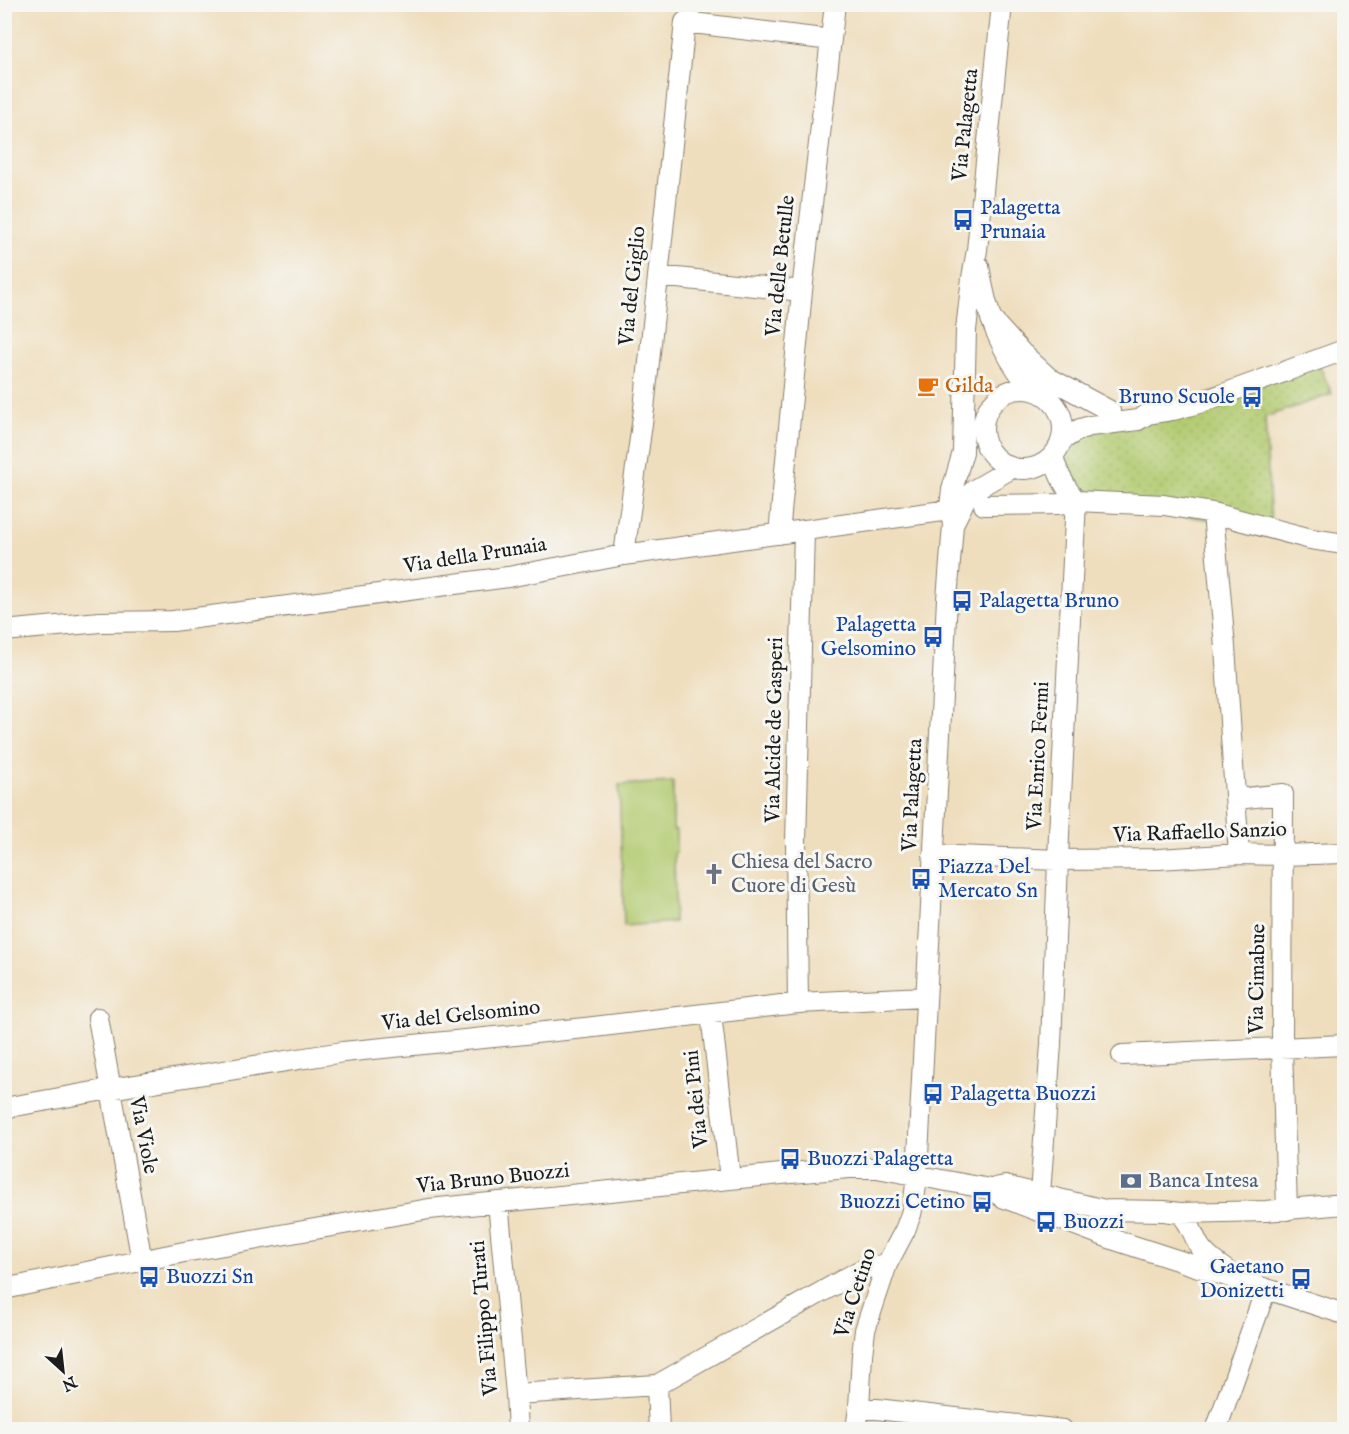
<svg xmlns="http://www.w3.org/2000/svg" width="1349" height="1434" font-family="'IM FELL English',serif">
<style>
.park{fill:url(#park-dots);stroke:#677346;stroke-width:1.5}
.pitch{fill:#b2ca6f;stroke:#677346;stroke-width:1.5}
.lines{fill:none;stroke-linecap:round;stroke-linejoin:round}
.minor-casing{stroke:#867d6c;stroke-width:22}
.minor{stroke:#fff;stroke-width:20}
.labels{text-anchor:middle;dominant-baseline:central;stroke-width:6;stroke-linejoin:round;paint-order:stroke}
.street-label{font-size:21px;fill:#1c1c1c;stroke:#f6f6f2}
.transit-label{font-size:21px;fill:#164399;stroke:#f6f6f2;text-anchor:start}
.food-label{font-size:21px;fill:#c56008;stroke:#f6f6f2;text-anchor:start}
.worship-label{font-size:21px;fill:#5b616d;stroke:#f6f6f2;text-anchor:start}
.service-label{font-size:21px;fill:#4e5e75;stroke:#f6f6f2;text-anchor:start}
</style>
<defs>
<pattern id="park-dots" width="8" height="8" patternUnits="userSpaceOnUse" patternTransform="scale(1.5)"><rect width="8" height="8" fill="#b2ca6f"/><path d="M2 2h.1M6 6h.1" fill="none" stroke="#98ad60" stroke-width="1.8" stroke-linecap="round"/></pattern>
</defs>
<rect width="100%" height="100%" fill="#f6f6f2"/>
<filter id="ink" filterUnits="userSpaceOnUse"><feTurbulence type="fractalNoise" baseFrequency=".0167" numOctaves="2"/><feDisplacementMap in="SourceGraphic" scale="12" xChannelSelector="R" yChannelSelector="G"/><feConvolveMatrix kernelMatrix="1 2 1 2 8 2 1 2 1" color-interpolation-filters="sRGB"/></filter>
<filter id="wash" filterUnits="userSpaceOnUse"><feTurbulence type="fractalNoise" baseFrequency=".008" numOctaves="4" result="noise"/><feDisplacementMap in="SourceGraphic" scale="24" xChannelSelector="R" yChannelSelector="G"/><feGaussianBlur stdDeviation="1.35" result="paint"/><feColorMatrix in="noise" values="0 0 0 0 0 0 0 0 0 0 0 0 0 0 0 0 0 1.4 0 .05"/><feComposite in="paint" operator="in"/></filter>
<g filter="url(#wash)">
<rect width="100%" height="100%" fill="#efdebd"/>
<path class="park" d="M1317,360L1332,394L1265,417L1271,528L1076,501L1058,448L1062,440Z"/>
<path class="pitch" d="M673,782V830H676V852L674,853L675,899L674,922L624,926L619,785Z"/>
</g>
<g filter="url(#ink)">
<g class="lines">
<defs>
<path id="minor" d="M979,266C987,317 999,349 1031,389
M658,276L802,291
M991,319L1021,352L1049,378L1110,411
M983 429a40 40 0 1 1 80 0a40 40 0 1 1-80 0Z
M1062,440L1080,429L1090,426L1138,420L1148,414L1173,410L1199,403L1344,350
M1053,456C1057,474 1065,487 1076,501
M984,505L1059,504L1076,501L1164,505L1213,513L1311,539L1344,544
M1213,513L1225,647L1239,854
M954,522L966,498L974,490L1012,468
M779,534L802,291L835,4
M624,555L644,409L685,22L831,40
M4,631L100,622L173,621L508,577L624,555L950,510
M1237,799L1283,794L1282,1047L1287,1210
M933,855L1058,860L1159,859L1239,854L1283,855L1344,853
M798,1003L796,842L804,531
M711,1014L730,1179
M98,1018L142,1261
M1122,1055L1344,1045
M4,1108L110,1089L343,1052L585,1028L798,1003L925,997
M995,1188L1005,1186L1105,1210L1164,1211L1180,1213L1266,1211L1344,1204
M1040,1194L1051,1044L1059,835L1076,501
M498,1202L516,1394L518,1430
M1180,1213C1192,1225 1192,1234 1200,1247C1206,1257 1218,1264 1227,1271
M4,1289L184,1252L429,1209L791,1173L849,1168H877L990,1189L1002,1197L1112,1239L1344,1314
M657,1385L659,1430
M516,1394L657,1385L857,1272L870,1267L887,1264
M859,1407L1063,1430
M856,1430L859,1407L862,1355L865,1330L887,1264L905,1230L911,1214L914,1201L917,1175L947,599L953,525L950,506L952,490L963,452L966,330L972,278L977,250L1002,4
M1216,1430L1266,1289"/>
</defs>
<use href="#minor" class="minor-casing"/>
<use href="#minor" class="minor"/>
</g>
</g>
<defs>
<symbol id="bus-bare" viewBox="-9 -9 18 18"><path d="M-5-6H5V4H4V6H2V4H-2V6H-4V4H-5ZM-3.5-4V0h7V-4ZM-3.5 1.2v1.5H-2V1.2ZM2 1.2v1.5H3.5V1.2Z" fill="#1a4fb4" stroke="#f6f6f2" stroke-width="2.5" paint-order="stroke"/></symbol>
<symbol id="cafe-bare" viewBox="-9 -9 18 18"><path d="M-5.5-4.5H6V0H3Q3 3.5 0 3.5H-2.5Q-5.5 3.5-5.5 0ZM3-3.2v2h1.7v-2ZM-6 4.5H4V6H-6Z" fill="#e8710a" stroke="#f6f6f2" stroke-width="2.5" paint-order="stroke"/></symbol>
<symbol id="church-bare" viewBox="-9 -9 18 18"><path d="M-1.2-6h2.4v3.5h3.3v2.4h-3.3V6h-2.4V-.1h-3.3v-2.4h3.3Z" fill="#6b7280" stroke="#f6f6f2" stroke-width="2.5" paint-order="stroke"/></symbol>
<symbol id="bank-bare" viewBox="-9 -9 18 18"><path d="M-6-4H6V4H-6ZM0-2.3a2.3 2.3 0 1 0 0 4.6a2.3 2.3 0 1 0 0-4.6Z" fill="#5c6f8a" stroke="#f6f6f2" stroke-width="2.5" paint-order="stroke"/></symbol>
</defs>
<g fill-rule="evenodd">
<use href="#bus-bare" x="948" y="205" width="30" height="30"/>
<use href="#cafe-bare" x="913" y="371" width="30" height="30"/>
<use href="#bus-bare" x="1237" y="382" width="30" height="30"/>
<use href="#bus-bare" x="947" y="586" width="30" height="30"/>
<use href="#bus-bare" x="918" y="622" width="30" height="30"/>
<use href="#church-bare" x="699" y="859" width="30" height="30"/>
<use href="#bus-bare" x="906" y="864" width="30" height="30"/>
<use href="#bus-bare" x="918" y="1079" width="30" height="30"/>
<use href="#bus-bare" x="775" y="1144" width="30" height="30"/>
<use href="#bank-bare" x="1116" y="1166" width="30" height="30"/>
<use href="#bus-bare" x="967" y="1187" width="30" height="30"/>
<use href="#bus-bare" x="1031" y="1207" width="30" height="30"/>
<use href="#bus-bare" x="134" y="1262" width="30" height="30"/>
<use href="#bus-bare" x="1286" y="1264" width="30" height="30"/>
</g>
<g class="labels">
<g class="street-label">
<text transform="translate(966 125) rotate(-84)">Via Palagetta</text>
<text transform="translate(781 266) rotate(-84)">Via delle Betulle</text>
<text transform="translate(633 286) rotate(-84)">Via del Giglio</text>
<text transform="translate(475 556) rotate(-9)">Via della Prunaia</text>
<text transform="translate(775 730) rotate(-89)">Via Alcide de Gasperi</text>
<text transform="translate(1039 756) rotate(-87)">Via Enrico Fermi</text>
<text transform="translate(913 795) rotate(-87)">Via Palagetta</text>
<text transform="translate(1200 833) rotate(-2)">Via Raffaello Sanzio</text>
<text transform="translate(1258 979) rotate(-89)">Via Cimabue</text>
<text transform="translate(461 1016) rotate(-6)">Via del Gelsomino</text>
<text transform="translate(697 1099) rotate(-96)">Via dei Pini</text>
<text transform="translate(143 1135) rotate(79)">Via Viole</text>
<text transform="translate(493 1179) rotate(-6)">Via Bruno Buozzi</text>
<text transform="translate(856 1293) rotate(-72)">Via Cetino</text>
<text transform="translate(485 1318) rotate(-95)">Via Filippo Turati</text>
</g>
<g class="transit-label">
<text x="980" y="208">Palagetta<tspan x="980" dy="24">Prunaia</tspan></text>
<text x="1235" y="397" text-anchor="end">Bruno Scuole</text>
<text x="979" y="601">Palagetta Bruno</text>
<text x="916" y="625" text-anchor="end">Palagetta<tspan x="916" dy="24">Gelsomino</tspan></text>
<text x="938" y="867">Piazza Del<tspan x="938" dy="24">Mercato Sn</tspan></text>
<text x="950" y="1094">Palagetta Buozzi</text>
<text x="807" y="1159">Buozzi Palagetta</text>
<text x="965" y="1202" text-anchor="end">Buozzi Cetino</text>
<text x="1063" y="1222">Buozzi</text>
<text x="1284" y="1267" text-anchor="end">Gaetano<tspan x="1284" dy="24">Donizetti</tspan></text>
<text x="166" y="1277">Buozzi Sn</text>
</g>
<g class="food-label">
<text x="945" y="386">Gilda</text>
</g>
<g class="worship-label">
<text x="731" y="862">Chiesa del Sacro<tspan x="731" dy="24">Cuore di Gesù</tspan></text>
</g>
<g class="service-label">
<text x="1148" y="1181">Banca Intesa</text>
</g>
</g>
<rect width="1349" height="1434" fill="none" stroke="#f6f6f2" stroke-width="24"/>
<g transform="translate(63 1371) rotate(153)" stroke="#f6f6f2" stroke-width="4.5" paint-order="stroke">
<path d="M0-4.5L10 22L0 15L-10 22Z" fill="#1c1c1c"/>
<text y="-9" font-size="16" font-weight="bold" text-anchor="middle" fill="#1c1c1c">N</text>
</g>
</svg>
